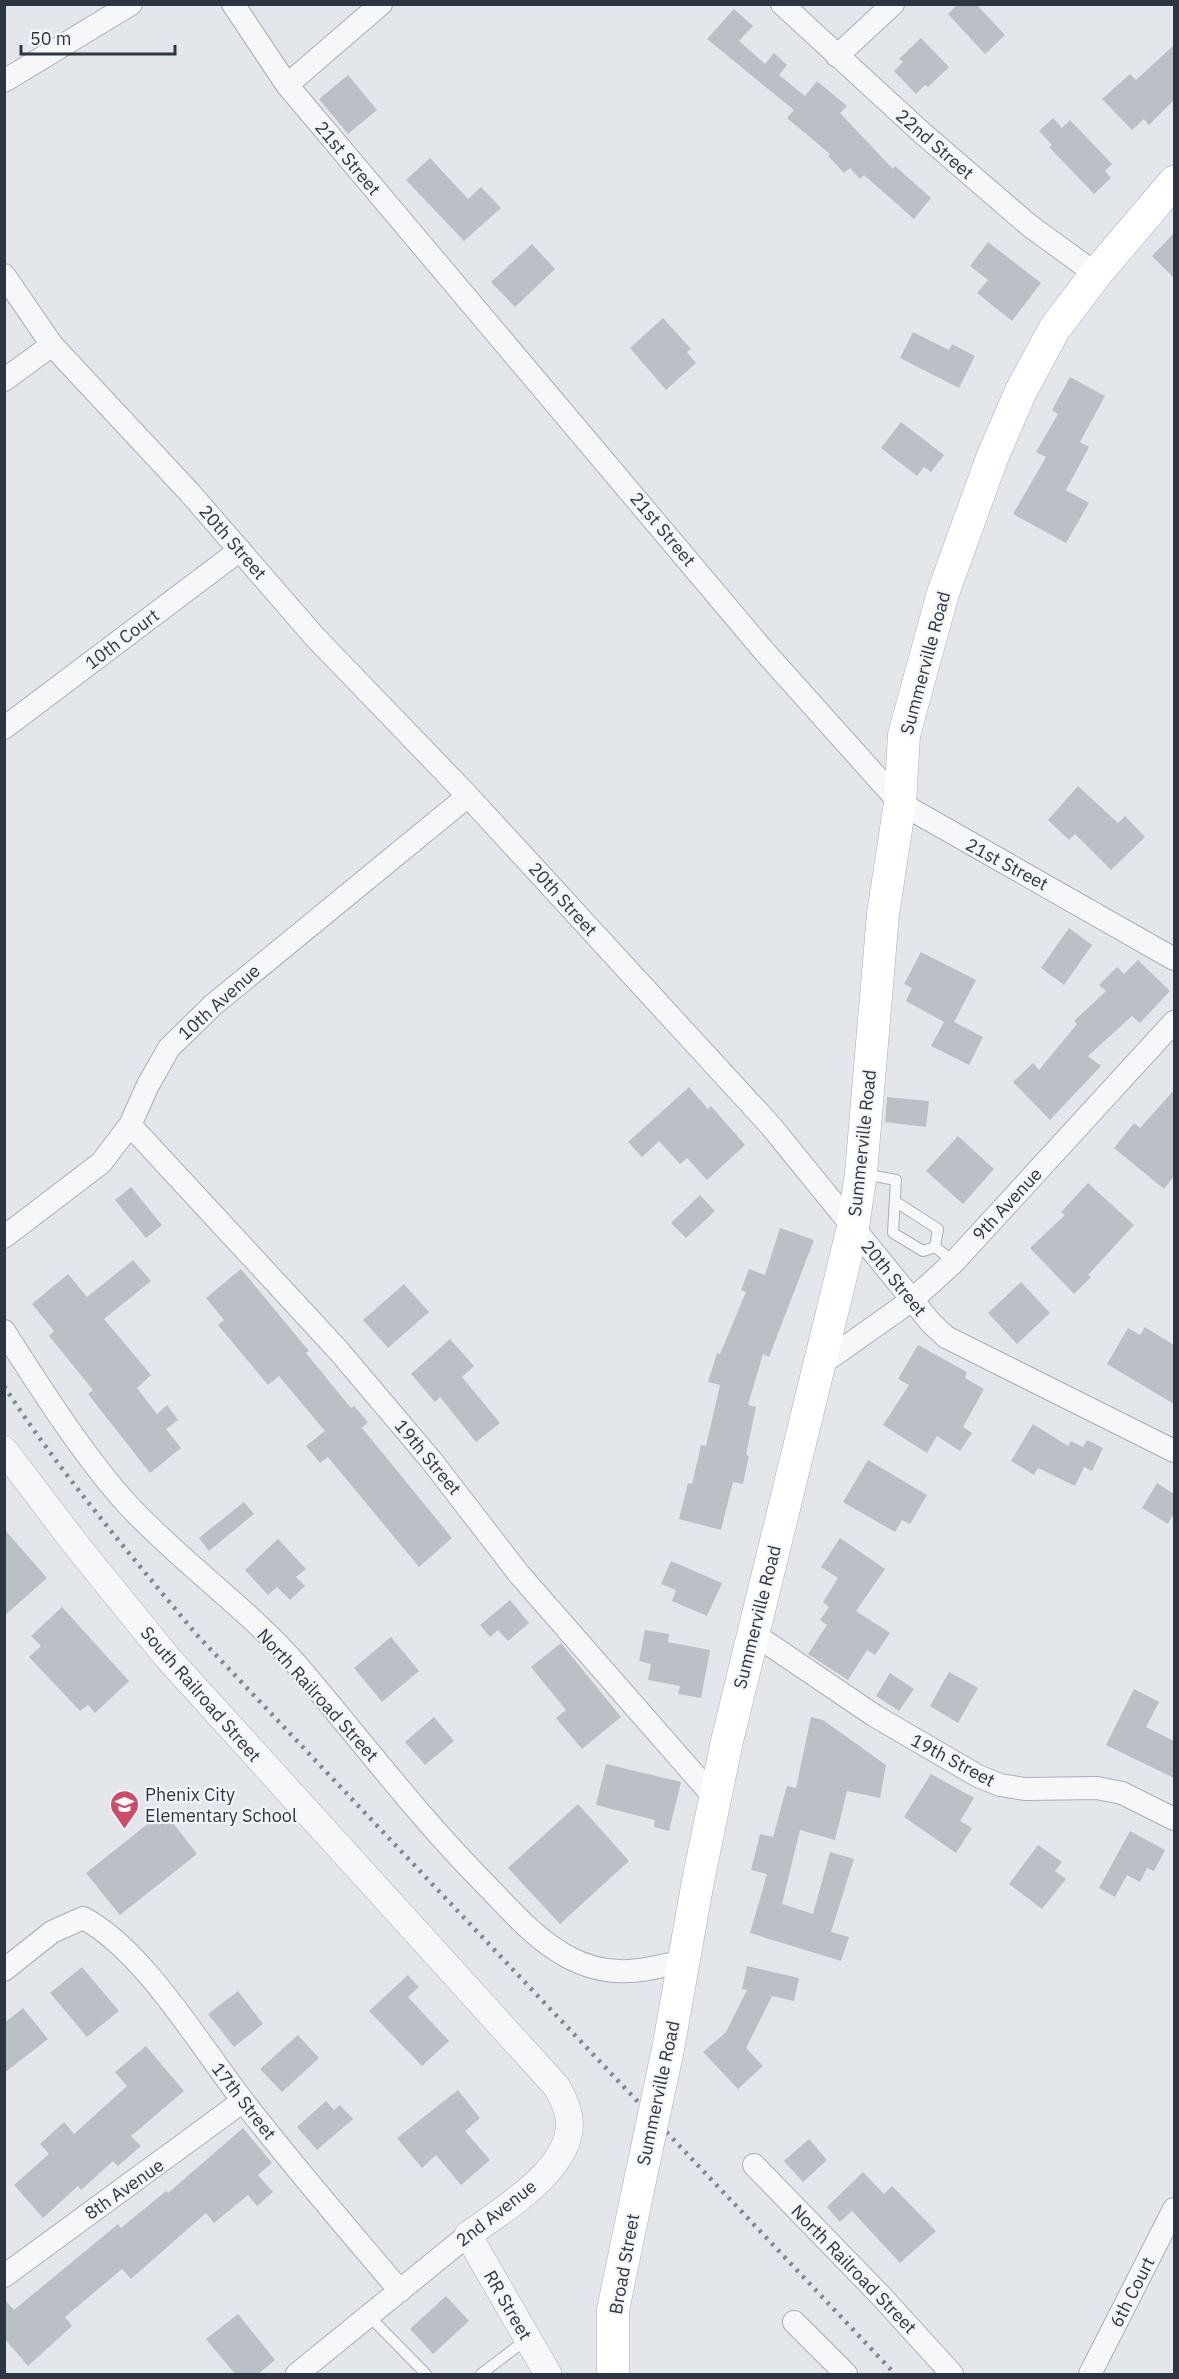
<svg xmlns="http://www.w3.org/2000/svg" width="1179" height="2379" font-family="'IBM Plex Sans',sans-serif">
<style>
.building{fill:#bbc0c7}
.lines{fill:none;stroke-linecap:round;stroke-linejoin:round}
.service-casing{stroke:#a8aeb5;stroke-width:12}
.minor-casing{stroke:#a8aeb5;stroke-width:24}
.tertiary-casing{stroke:#a8aeb5;stroke-width:28}
.secondary-casing{stroke:#a8aeb5;stroke-width:33}
.service{stroke:#f6f7f9;stroke-width:10}
.minor{stroke:#f6f7f9;stroke-width:22}
.tertiary{stroke:#f6f7f9;stroke-width:27}
.secondary{stroke:#fff;stroke-width:32}
.rail{stroke:#7d8894;stroke-width:4.5;stroke-dasharray:3 6;stroke-linecap:butt}
.secondary-bridge-casing{stroke:#a8aeb5;stroke-width:33;stroke-linecap:butt}
.secondary-bridge{stroke:#fff;stroke-width:32}
.labels{text-anchor:middle;dominant-baseline:central;stroke-width:4.5;stroke-linejoin:round;paint-order:stroke}
.street-label{font-size:18px;fill:#2c3642;stroke:#f3f5f8}
.poi-label{font-size:18px;fill:#2c3642;stroke:#f3f5f8;text-anchor:start}
</style>
<rect width="100%" height="100%" fill="#e3e7eb"/>
<path class="building" d="M958,4H976L1005,35L985,54L948,14Z
M734,9L753,26L739,41L765,64L774,53L787,65L779,75L805,96L817,81L847,106L840,113L893,169L895,166L931,198L914,219L864,175L860,179L850,168L844,173L828,156L830,154L787,118L794,110L707,39Z
M921,38L949,67L928,87L925,85L916,94L894,71L903,62L899,59Z
M1174,45V100L1149,125L1144,119L1132,130L1102,99L1130,74L1136,80Z
M348,75L377,110L348,134L319,99Z
M1053,118L1062,128L1070,120L1112,164L1105,171L1111,178L1094,194L1049,147L1052,145L1039,131Z
M430,158L468,199L481,187L501,208L464,241L406,180Z
M1174,233V278L1152,256Z
M988,242L1041,283L1012,321L977,293L988,280L970,266Z
M532,244L555,269L515,307L491,282Z
M663,318L691,349L687,352L696,363L666,390L630,348Z
M913,332L949,350L952,344L975,356L959,388L900,358Z
M1070,377L1105,396L1080,442L1089,447L1066,490L1089,503L1066,543L1013,514L1046,457L1036,452L1058,414L1052,410Z
M901,422L944,455L931,472L924,467L917,476L881,448Z
M1078,786L1118,823L1125,816L1145,837L1111,870L1075,834L1069,840L1048,820Z
M1069,928L1092,945L1064,985L1041,968Z
M921,952L976,980L954,1022L983,1037L969,1065L931,1046L944,1022L906,1001L912,988L904,984Z
M1138,960L1170,991L1140,1023L1132,1016L1088,1056L1101,1066L1050,1120L1013,1082L1033,1063L1039,1070L1077,1024L1074,1021L1106,991L1099,985L1117,967L1124,974Z
M689,1087L708,1109L711,1106L745,1145L707,1180L687,1158L680,1164L659,1141L642,1157L628,1142Z
M1174,1090V1176L1164,1189L1114,1148L1134,1123L1140,1128Z
M887,1097L929,1101L926,1127L885,1122Z
M958,1136L994,1169L963,1204L926,1171Z
M1088,1183L1134,1225L1088,1275L1091,1277L1074,1294L1030,1248L1065,1215L1061,1212Z
M131,1187L162,1225L146,1238L115,1200Z
M700,1195L715,1211L686,1238L671,1223Z
M780,1228L814,1240L769,1357L763,1354L748,1405L756,1407L746,1455L749,1456L743,1484L733,1482L721,1530L679,1519L688,1483L692,1484L701,1445L706,1446L720,1385L708,1382L717,1353L720,1354L746,1292L741,1290L749,1269L765,1275Z
M133,1260L151,1281L104,1319L151,1375L137,1388L157,1414L167,1405L178,1420L166,1429L181,1448L150,1473L88,1394L93,1390L49,1336L54,1331L32,1304L68,1274L87,1297Z
M241,1269L309,1351L306,1353L351,1408L354,1406L368,1422L362,1428L452,1538L419,1567L328,1457L320,1463L306,1446L325,1431L279,1376L268,1385L218,1325L224,1320L206,1298Z
M1021,1282L1050,1313L1017,1344L988,1313Z
M404,1284L429,1312L388,1348L363,1320Z
M1145,1327L1174,1345V1404L1107,1364L1128,1328L1140,1335Z
M450,1339L474,1366L462,1377L500,1423L476,1442L440,1397L435,1402L411,1374Z
M918,1345L967,1372L965,1378L984,1389L963,1427L972,1433L960,1451L937,1436L927,1453L883,1425L909,1385L898,1379Z
M1033,1424L1068,1446L1071,1441L1083,1447L1087,1440L1103,1448L1092,1471L1084,1467L1075,1486L1038,1468L1034,1475L1011,1461Z
M868,1460L927,1495L910,1524L902,1520L895,1532L843,1502Z
M1157,1483L1174,1494V1513L1168,1524L1142,1508Z
M244,1502L254,1514L209,1551L199,1538Z
M4,1529L47,1578L4,1616Z
M840,1538L885,1569L856,1611L890,1633L875,1655L867,1650L848,1680L808,1654L827,1625L820,1620L829,1607L823,1602L838,1578L821,1567Z
M278,1539L306,1569L296,1577L305,1586L290,1600L277,1587L268,1595L245,1570Z
M671,1561L722,1583L707,1616L672,1601L676,1590L661,1584Z
M510,1600L529,1623L508,1641L498,1630L490,1637L480,1625Z
M62,1607L129,1681L95,1713L88,1705L80,1711L29,1657L41,1646L31,1636Z
M645,1630L669,1634L668,1642L710,1650L701,1698L678,1694L680,1686L648,1680L651,1664L639,1661Z
M391,1637L419,1671L382,1702L354,1668Z
M561,1643L621,1717L582,1749L556,1718L566,1710L531,1667Z
M949,1672L978,1688L958,1723L930,1706Z
M890,1673L914,1689L899,1711L876,1696Z
M1134,1689L1159,1702L1146,1727L1174,1741V1778L1106,1745Z
M434,1717L454,1741L425,1765L405,1742Z
M811,1717L823,1720L886,1765L880,1798L847,1791L835,1840L800,1830L782,1904L813,1914L830,1852L854,1859L831,1932L849,1937L841,1961L750,1933L767,1874L751,1870L760,1834L773,1837L787,1786L796,1788Z
M606,1764L681,1782L669,1831L654,1827L655,1820L596,1805Z
M931,1774L974,1798L960,1821L972,1828L956,1853L904,1817Z
M578,1804L629,1861L560,1924L508,1868Z
M164,1811L197,1854L120,1915L86,1873Z
M1130,1831L1165,1850L1154,1871L1147,1868L1140,1882L1127,1875L1115,1897L1099,1888Z
M1038,1845L1062,1862L1055,1871L1066,1879L1042,1909L1009,1884Z
M747,1966L799,1978L794,2001L772,1996L746,2048L763,2066L738,2089L703,2052L726,2032L747,1990L742,1989Z
M82,1967L119,2011L87,2037L50,1993Z
M408,1975L419,1987L408,1997L449,2041L422,2066L369,2011Z
M238,1991L263,2024L234,2047L208,2014Z
M23,2008L48,2039L4,2073V2023Z
M298,2035L319,2058L282,2092L260,2069Z
M146,2046L184,2091L131,2136L141,2146L118,2166L113,2161L81,2190L78,2186L43,2218L14,2185L49,2154L40,2144L64,2122L74,2134L127,2086L115,2072Z
M458,2090L480,2118L465,2131L490,2160L461,2185L436,2155L422,2168L397,2138Z
M326,2101L334,2110L340,2105L353,2119L317,2150L297,2127Z
M243,2128L272,2163L258,2175L273,2192L257,2206L248,2195L214,2223L206,2213L131,2279L122,2269L65,2317L72,2326L28,2366L4,2338V2299L14,2310L118,2224L121,2228L166,2191L168,2193Z
M809,2139L827,2160L803,2182L784,2161Z
M863,2172L884,2194L892,2186L936,2231L900,2263L852,2211L840,2222L827,2207Z
M446,2296L469,2321L433,2354L410,2329Z
M238,2314L275,2360L258,2374H235L206,2339Z"/>
<g class="lines">
<defs>
<path id="service" d="M864,1174L896,1180L893,1233L923,1251L935,1247
M896,1202L938,1229L935,1247L954,1262
M369,2316L426,2374
M481,2374L527,2339"/>
<path id="minor" d="M233,4L287,85L764,651L900,803L1174,959
M782,4L921,132L1030,226L1096,274
M837,56L893,4
M4,81L131,4
M287,85L381,4
M4,275L52,345L190,493L314,636L468,796L770,1125L931,1323L946,1337L1174,1451
M4,380L52,345
M4,728L240,550
M130,1125L338,1350L431,1460L519,1574L714,1797
M4,1237L101,1163L130,1125L148,1085L169,1048L213,1005L468,796
M4,1331C39,1386 85,1458 128,1505C181,1562 246,1607 297,1665C361,1740 420,1819 490,1889C514,1914 536,1939 566,1956C608,1979 639,1972 683,1961
M820,1365L912,1300L954,1262L1174,1022
M754,1634L875,1716L978,1776L1000,1785L1025,1789L1097,1788L1122,1793L1174,1819
M4,1970L52,1932L83,1918C143,1949 201,2047 243,2101C293,2166 347,2228 400,2291
M754,2165L882,2297L952,2374
M4,2276L243,2101
M794,2322L846,2374
M297,2374L468,2235
M1090,2374L1174,2209"/>
<path id="tertiary" d="M4,1450L77,1546L167,1657L557,2087C561,2095 566,2104 568,2113C581,2164 502,2210 468,2235L548,2374"/>
<path id="secondary" d="M668,2049L698,1881L727,1741L853,1227L861,1173L883,914L900,803L904,735L943,593L992,458L1021,391L1055,328L1096,274L1174,182
M613,2374V2310L638,2190"/>
</defs>
<use href="#service" class="service-casing"/>
<use href="#minor" class="minor-casing"/>
<use href="#tertiary" class="tertiary-casing"/>
<use href="#secondary" class="secondary-casing"/>
<use href="#service" class="service"/>
<use href="#minor" class="minor"/>
<use href="#tertiary" class="tertiary"/>
<use href="#secondary" class="secondary"/>
<path class="rail" d="M4,1386C61,1474 129,1553 196,1634L895,2374"/>
<defs>
<path id="secondary-bridge" d="M638,2190L668,2049"/>
</defs>
<use href="#secondary-bridge" class="secondary-bridge-casing"/>
<use href="#secondary-bridge" class="secondary-bridge"/>
</g>
<defs>
<symbol id="school-pin" viewBox="-11 -11 22 30"><path d="M0 17L-7.5 6A9.5 9.5 0 1 1 7.5 6Z" fill="#ca4e6b" stroke="#f3f5f8"/><path d="M0-5L7-2L0 1L-7-2ZM-4 1L0 2.5L4 1V4Q0 6-4 4Z" fill="#fff"/></symbol>
</defs>
<g fill-rule="evenodd">
<use href="#school-pin" x="108" y="1788" width="33" height="45"/>
</g>
<g class="labels">
<g class="street-label">
<text transform="translate(935 144) rotate(41)">22nd Street</text>
<text transform="translate(348 158) rotate(50)">21st Street</text>
<text transform="translate(663 529) rotate(50)">21st Street</text>
<text transform="translate(233 542) rotate(49)">20th Street</text>
<text transform="translate(122 639) rotate(-37)">10th Court</text>
<text transform="translate(925 663) rotate(-75)">Summerville Road</text>
<text transform="translate(1007 864) rotate(28)">21st Street</text>
<text transform="translate(563 899) rotate(48)">20th Street</text>
<text transform="translate(219 1002) rotate(-42)">10th Avenue</text>
<text transform="translate(862 1143) rotate(-84)">Summerville Road</text>
<text transform="translate(1007 1204) rotate(-47)">9th Avenue</text>
<text transform="translate(894 1278) rotate(51)">20th Street</text>
<text transform="translate(428 1457) rotate(50)">19th Street</text>
<text transform="translate(757 1617) rotate(-76)">Summerville Road</text>
<text transform="translate(201 1694) rotate(49)">South Railroad Street</text>
<text transform="translate(318 1695) rotate(48)">North Railroad Street</text>
<text transform="translate(953 1760) rotate(28)">19th Street</text>
<text transform="translate(658 2093) rotate(-78)">Summerville Road</text>
<text transform="translate(244 2101) rotate(52)">17th Street</text>
<text transform="translate(124 2189) rotate(-35)">8th Avenue</text>
<text transform="translate(496 2213) rotate(-38)">2nd Avenue</text>
<text transform="translate(624 2264) rotate(-80)">Broad Street</text>
<text transform="translate(854 2269) rotate(46)">North Railroad Street</text>
<text transform="translate(1132 2292) rotate(-63)">6th Court</text>
<text transform="translate(508 2305) rotate(60)">RR Street</text>
</g>
<g class="poi-label">
<text x="145" y="1794">Phenix City<tspan x="145" dy="21">Elementary School</tspan></text>
</g>
</g>
<rect width="1179" height="2379" fill="none" stroke="#2c3642" stroke-width="12"/>
<path d="M21 45v9h154v-9" fill="none" stroke="#2c3642" stroke-width="3"/>
<text x="30" y="45" font-size="18" fill="#2c3642" stroke="#f3f5f8" stroke-width="4.5" paint-order="stroke">50 m</text>
</svg>
